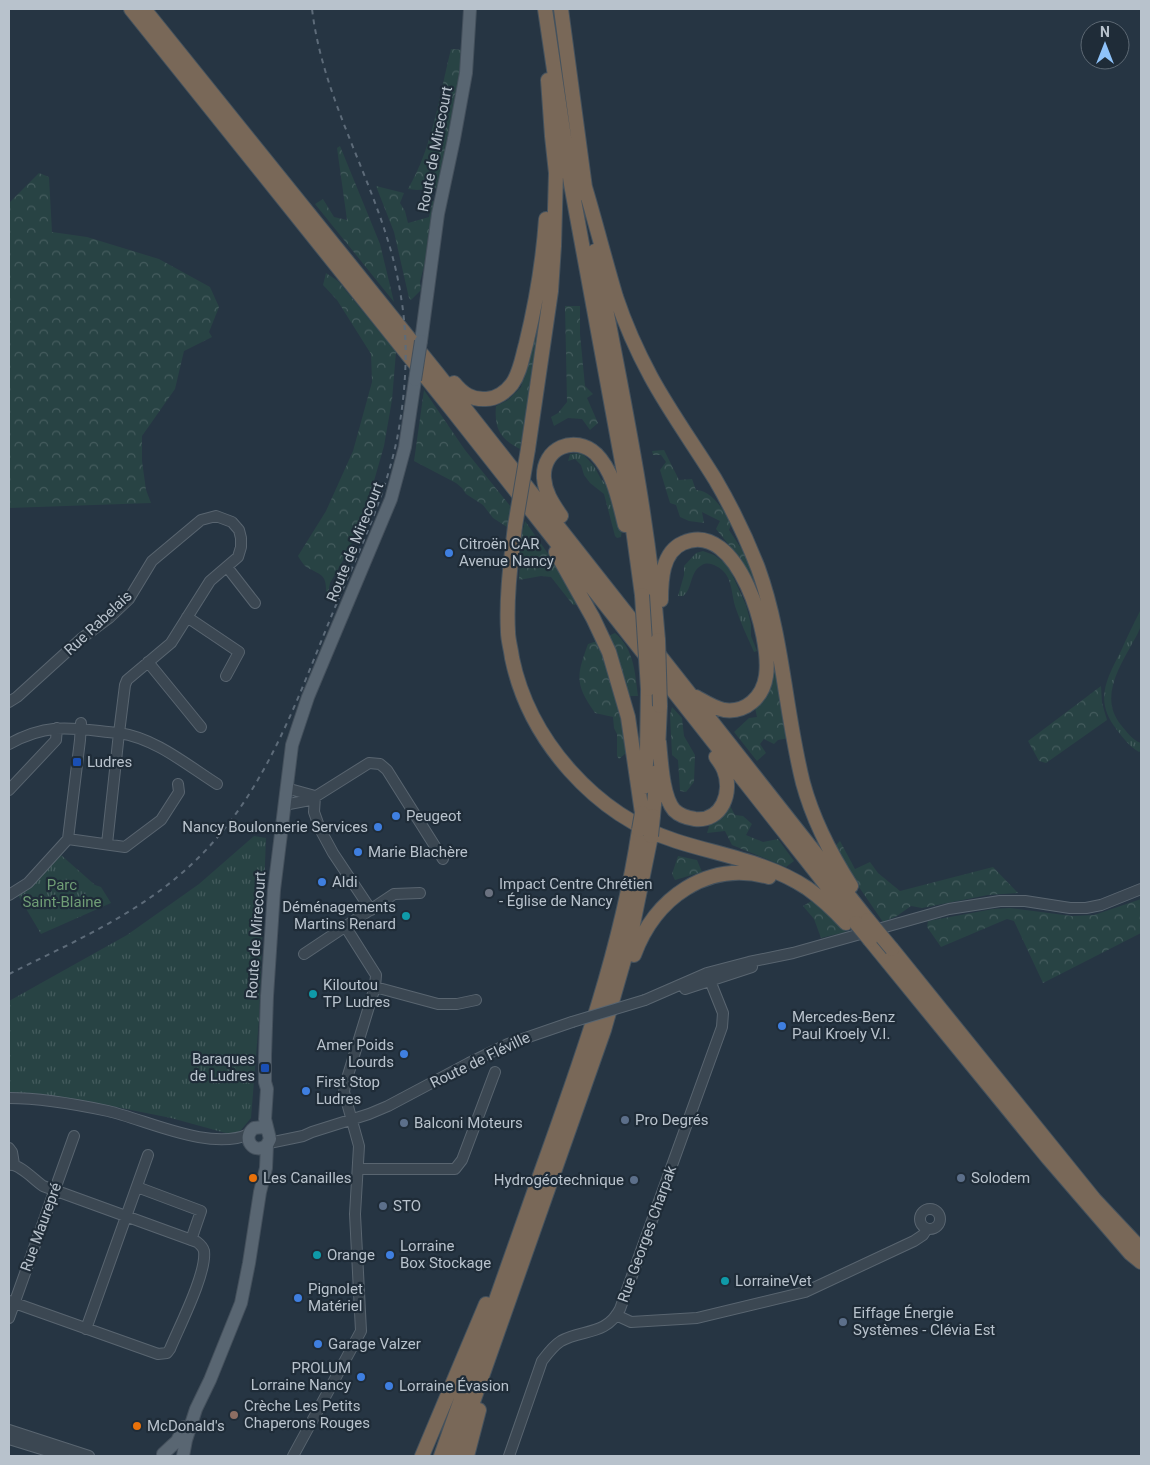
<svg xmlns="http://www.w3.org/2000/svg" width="1150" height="1465" font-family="Roboto,sans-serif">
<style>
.grass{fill:url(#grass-tufts)}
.forest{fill:url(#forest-crowns)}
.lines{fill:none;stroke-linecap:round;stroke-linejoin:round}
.minor-casing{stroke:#596570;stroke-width:12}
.major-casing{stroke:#44505c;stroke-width:14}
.highway-casing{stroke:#45525d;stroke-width:16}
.minor{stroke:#3b4752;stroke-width:10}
.major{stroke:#596672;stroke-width:12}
.highway{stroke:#796858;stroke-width:14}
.rail{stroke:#5d6b79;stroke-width:2;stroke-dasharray:5 5;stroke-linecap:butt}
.minor-bridge-casing{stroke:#596570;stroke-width:12;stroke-linecap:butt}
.major-bridge-casing{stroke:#44505c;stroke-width:14;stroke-linecap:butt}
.highway-bridge-casing{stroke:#45525d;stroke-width:16;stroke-linecap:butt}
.minor-bridge{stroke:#3b4752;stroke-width:10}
.major-bridge{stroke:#596672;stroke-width:12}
.highway-bridge{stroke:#796858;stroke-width:14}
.shop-dot{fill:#3f7fe0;stroke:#1f2c38;stroke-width:2}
.transit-dot{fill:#1a4fb4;stroke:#1f2c38;stroke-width:2}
.worship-dot{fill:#6b7280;stroke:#1f2c38;stroke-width:2}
.culture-dot{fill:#0f9aa8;stroke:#1f2c38;stroke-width:2}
.service-dot{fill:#5c6f8a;stroke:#1f2c38;stroke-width:2}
.food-dot{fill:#e8710a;stroke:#1f2c38;stroke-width:2}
.education-dot{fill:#8d6e63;stroke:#1f2c38;stroke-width:2}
.labels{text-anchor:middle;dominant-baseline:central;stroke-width:4.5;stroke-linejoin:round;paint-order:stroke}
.street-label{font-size:15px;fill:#b8c2cc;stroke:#1f2c38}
.poi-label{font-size:15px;fill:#b8c2cc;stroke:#1f2c38;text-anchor:start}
.park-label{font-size:15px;fill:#6f9d75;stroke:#1f2c38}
</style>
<defs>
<pattern id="grass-tufts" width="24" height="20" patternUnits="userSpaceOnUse" patternTransform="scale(1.25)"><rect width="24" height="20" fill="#284344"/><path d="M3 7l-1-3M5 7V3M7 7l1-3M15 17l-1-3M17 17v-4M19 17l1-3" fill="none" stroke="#455c5e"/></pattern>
<pattern id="forest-crowns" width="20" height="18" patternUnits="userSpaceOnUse" patternTransform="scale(1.25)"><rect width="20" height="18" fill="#284344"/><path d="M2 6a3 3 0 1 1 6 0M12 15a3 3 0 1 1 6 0" fill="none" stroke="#455c5e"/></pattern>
</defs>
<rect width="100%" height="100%" fill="#263543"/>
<path class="grass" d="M582,453L594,466L601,479L609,487L622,530L621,537L617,538L615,536L604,494L590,483L584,475L581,465L575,459L568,461L570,454Z
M703,551L714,555L725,563L731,572L746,605L751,624V636L757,651L754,652C748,638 741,624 736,609C730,593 734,575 716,566C712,564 707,562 702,565C689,572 693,589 683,596H678L684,575V566L696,553Z
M1141,609C1141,613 1142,620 1141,624C1140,630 1136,637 1133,642C1119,668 1099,698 1121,725C1127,732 1132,740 1141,743V751L1139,752C1129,746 1124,739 1117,730C1094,701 1106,680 1121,651C1127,637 1134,623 1141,609Z
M254,836L266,838L259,1019L251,1118L241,1130L233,1135L171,1118L76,1099L9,1092V1001L127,935L199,884Z
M61,855L95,885L101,887L111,903L41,934L18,895L31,887Z"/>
<path class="forest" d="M451,49L463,50L462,66L439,188L417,190L408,189C433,146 439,97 451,49Z
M340,146L380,244L394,302L315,204L323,199L334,217L347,220L337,148Z
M39,173L49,177L52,232L87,237L159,259L210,287L219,307L209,332L212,337L184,351L175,389L142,436V461L146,490L151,503L9,508V203Z
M376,186L404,193L400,203L405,211L408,223L429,217L432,201L436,202L428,251L420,282L421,290L411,300L409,298L394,232Z
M326,273L338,281L396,352L392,400L384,446L370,495L349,550L330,583L328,593L326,592C327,572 318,575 305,566C302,563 300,559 298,556L326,511L353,451L372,382L371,354L337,300L323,285Z
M565,306H580V334L585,386L593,394L587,398L598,423L590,430L582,419L568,418L554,426L551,417L558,413L567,402Z
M538,316L542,317L520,449C500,439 494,428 496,406L508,400L521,387Z
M424,390L465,450L511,507L507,527L493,518L483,505L466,494L462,488L456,483L414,461Z
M664,450L679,480L692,479L696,490C712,490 723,511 732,522L729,530L747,557L760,585L789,738L778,740L774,744L764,739L760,744L766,753L757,761L734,732L749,718L757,717L755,708L768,689L753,585L742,561L716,529L720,521L702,512L704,523L689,521L680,517L676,505L670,503L660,470L666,462L661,455H653L652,451Z
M525,521L568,582L579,604L573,605L551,577L541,576L519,580L521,537Z
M615,633C634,649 635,672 638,696H630L608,636Z
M597,641L624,722L626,753L619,759L617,756V734L614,728L613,717L595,713C575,684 576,677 588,644Z
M1101,686L1102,703L1107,720L1046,763L1039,761L1028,741Z
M672,707L682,718L684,736L695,755L694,782L686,792L680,791L678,760L672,755L670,715Z
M730,806L735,815L743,816L752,824L746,835L763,842L778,839L794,861L786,867L732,845L725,831L707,833L710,823Z
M840,841L855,869L870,862L878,873L900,891L993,867L1018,893L988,895L922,908L911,906L897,916L883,922L852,877L835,846Z
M678,856L697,860L702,872L675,880L672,874Z
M1141,899V933L1043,983L1014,921L1007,919L941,947L927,927L928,921L993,909L1010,908L1072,916L1094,915Z
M813,900L840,924L846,932L821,938L814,919L803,906Z"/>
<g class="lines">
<defs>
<path id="minor" d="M227,567L255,603
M187,617L239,652L226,676
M148,662L201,727
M9,702L17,697L82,638L109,618L129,599L152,561L201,520L216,516L232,522L239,530L241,538V547L238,557L210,581L171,643L127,680L125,685L119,733C75,729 51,721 9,744
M286,788L315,796
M9,790L56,740L57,728
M315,796L314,812L320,829L333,853L371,910
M284,805L310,800L369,763L380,764L387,770L443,859
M68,839L125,847L161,820L179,792L178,784
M107,844L119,733C155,738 187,765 217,784
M9,895L28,883L68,839L80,740L81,723
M304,954L394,894L420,893
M375,987L438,1004H457L476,1000
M685,989L752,967
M645,1000L707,973L749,962L793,953L949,909L1000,901H1025L1070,908H1086L1101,905L1141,889
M9,1098C42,1098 75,1104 108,1111C147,1120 211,1152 249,1134
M269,1143L303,1136L312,1132L369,1114L388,1106L469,1063L508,1044L572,1022
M9,1148L12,1152L14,1164
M9,1165C19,1163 34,1180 43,1186L197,1242C201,1245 203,1247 204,1251C207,1273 179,1327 170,1349L167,1353L158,1354L9,1301
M359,1169H455L462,1160L495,1072
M137,1187L201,1211L191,1240
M920 1219a10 10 0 1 1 20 0a10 10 0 1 1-20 0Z
M616,1315L631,1322L697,1318L805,1292L914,1241L923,1235L927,1229
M9,1318L74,1136
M86,1329L148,1155
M9,1430L89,1456
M9,1439L64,1456
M293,1456L361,1331L355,1214L359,1146L344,1092L345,1085L375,987L376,975L345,926
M509,1456L542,1361C548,1353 553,1346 561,1341C582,1329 606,1336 620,1309L722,1027L723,1013L707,973"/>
<path id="major" d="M421,341L438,214L454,139L466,73L470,9
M266,1129L263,1127L254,1128C241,1138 254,1156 267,1145
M163,1454L177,1441L184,1427
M183,1456L186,1440L196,1409L210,1380L241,1303L249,1263L260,1192L266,1168L267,1145L270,1139L265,1119L267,1089L265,1082V1056L267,996L274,890L292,745L308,697L391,499L405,447L415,380"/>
<path id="highway" d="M131,9L453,411L856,923
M144,9L437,373L868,920
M545,9L571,184L629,500L642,595
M561,9L586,195
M585,187C596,224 605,260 616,297C625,324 637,351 651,377C670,412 694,445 715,479C732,508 746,537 758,568C783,637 785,712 803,783C813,820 830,853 851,886
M595,251C619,380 648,509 658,640
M454,383C463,394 472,400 486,399C496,399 506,392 512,384C520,373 522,358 526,344C536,303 543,262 546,219
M528,449L551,291L554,246L556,173L552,136L548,80
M561,516C553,504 545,493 544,478C542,448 575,434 596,454C614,472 619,502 625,525
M515,526C511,561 506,596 508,632C508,640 511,649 512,658C529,740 595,815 676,841C719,855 768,862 807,888C821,898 834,910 846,923
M556,552L593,618L609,652L628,717L642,813
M661,600C661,580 662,552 683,543C738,518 772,638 766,676C763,697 746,713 724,710C714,708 705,702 696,697
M659,742C661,760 662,796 674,810C679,815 688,818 695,819C722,822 733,792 724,770C722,765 719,761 716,757
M658,750L660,706
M644,787L647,752L648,689
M653,816L657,772
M870,940L1048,1158L1130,1253L1141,1262
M892,949L1094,1199L1141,1249
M634,955C655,898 707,860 769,877
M422,1456L486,1304
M441,1456C474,1364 506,1271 539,1178C580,1064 621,951 639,830
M454,1456L604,1030L630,939L651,836
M467,1456L479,1410"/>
</defs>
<use href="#minor" class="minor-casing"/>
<use href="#major" class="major-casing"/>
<use href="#highway" class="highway-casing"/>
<use href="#minor" class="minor"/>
<use href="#major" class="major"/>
<use href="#highway" class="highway"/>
<path class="rail" d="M9,974C73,942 141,913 194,862C267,793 298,696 336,605C359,551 385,497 397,439C406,392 409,344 401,297C386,196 324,110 312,9"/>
<defs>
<path id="minor-bridge" d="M572,1022L645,1000"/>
<path id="major-bridge" d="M415,380L421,341"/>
<path id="highway-bridge" d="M515,526L528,449
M642,595L648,689
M658,640L660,706
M639,830L642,813
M651,836L653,816
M868,920L892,949
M856,923L870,940"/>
</defs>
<use href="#minor-bridge" class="minor-bridge-casing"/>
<use href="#major-bridge" class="major-bridge-casing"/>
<use href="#highway-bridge" class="highway-bridge-casing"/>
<use href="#minor-bridge" class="minor-bridge"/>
<use href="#major-bridge" class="major-bridge"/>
<use href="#highway-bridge" class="highway-bridge"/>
</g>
<g class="shop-dot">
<circle cx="449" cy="553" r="5"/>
<circle cx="396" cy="816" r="5"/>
<circle cx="378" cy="827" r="5"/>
<circle cx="358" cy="852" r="5"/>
<circle cx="322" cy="882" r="5"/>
<circle cx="782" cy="1026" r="5"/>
<circle cx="404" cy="1054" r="5"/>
<circle cx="306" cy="1091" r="5"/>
<circle cx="390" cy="1255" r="5"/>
<circle cx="298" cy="1298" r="5"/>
<circle cx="318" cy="1344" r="5"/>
<circle cx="361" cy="1377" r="5"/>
<circle cx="389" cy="1386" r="5"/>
</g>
<g class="transit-dot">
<rect x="72" y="757" width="10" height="10" rx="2.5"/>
<rect x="260" y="1063" width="10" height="10" rx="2.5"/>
</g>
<circle class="worship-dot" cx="489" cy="893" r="5"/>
<g class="culture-dot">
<circle cx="406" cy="916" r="5"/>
<circle cx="313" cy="994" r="5"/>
<circle cx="317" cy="1255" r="5"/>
<circle cx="725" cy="1281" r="5"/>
</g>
<g class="service-dot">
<circle cx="625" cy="1120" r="5"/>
<circle cx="404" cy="1123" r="5"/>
<circle cx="961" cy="1178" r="5"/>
<circle cx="634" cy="1180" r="5"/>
<circle cx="383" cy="1206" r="5"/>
<circle cx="843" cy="1322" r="5"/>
</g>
<g class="food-dot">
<circle cx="253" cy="1178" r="5"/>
<circle cx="137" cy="1426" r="5"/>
</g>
<circle class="education-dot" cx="234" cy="1415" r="5"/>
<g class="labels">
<g class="street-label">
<text transform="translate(435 149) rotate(-79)">Route de Mirecourt</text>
<text transform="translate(355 542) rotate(-68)">Route de Mirecourt</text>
<text transform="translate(98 623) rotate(-43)">Rue Rabelais</text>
<text transform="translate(256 935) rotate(-86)">Route de Mirecourt</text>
<text transform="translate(480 1060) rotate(-26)">Route de Fléville</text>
<text transform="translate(41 1227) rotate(-70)">Rue Maurepré</text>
<text transform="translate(647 1234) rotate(-70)">Rue Georges Charpak</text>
</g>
<g class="poi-label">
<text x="459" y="544">Citroën CAR<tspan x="459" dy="17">Avenue Nancy</tspan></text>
<text x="87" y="762">Ludres</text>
<text x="406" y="816">Peugeot</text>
<text x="368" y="827" text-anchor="end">Nancy Boulonnerie Services</text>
<text x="368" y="852">Marie Blachère</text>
<text x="332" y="882">Aldi</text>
<text x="499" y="884">Impact Centre Chrétien<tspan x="499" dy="17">- Église de Nancy</tspan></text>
<text x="396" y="907" text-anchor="end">Déménagements<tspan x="396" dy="17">Martins Renard</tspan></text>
<text x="323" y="985">Kiloutou<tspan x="323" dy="17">TP Ludres</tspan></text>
<text x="792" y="1017">Mercedes-Benz<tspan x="792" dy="17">Paul Kroely V.I.</tspan></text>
<text x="394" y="1045" text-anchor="end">Amer Poids<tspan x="394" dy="17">Lourds</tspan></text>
<text x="255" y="1059" text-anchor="end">Baraques<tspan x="255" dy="17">de Ludres</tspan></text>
<text x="316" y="1082">First Stop<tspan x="316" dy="17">Ludres</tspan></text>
<text x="635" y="1120">Pro Degrés</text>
<text x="414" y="1123">Balconi Moteurs</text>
<text x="263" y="1178">Les Canailles</text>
<text x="971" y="1178">Solodem</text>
<text x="624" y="1180" text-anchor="end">Hydrogéotechnique</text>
<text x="393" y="1206">STO</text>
<text x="400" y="1246">Lorraine<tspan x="400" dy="17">Box Stockage</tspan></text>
<text x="327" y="1255">Orange</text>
<text x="735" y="1281">LorraineVet</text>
<text x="308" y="1289">Pignolet<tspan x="308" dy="17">Matériel</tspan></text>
<text x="853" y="1313">Eiffage Énergie<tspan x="853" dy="17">Systèmes - Clévia Est</tspan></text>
<text x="328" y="1344">Garage Valzer</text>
<text x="351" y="1368" text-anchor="end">PROLUM<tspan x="351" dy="17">Lorraine Nancy</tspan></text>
<text x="399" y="1386">Lorraine Évasion</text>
<text x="244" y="1406">Crèche Les Petits<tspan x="244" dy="17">Chaperons Rouges</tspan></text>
<text x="147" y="1426">McDonald's</text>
</g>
<g class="park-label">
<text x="62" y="885">Parc<tspan x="62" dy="17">Saint-Blaine</tspan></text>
</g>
</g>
<rect width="1150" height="1465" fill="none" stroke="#b8c2cc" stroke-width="20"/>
<g transform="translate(1105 45)"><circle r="24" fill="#1f2c38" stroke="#5c6873"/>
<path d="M0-4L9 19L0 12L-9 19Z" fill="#8fc3fa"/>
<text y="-8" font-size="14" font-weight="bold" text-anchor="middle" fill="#b8c2cc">N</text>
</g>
</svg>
